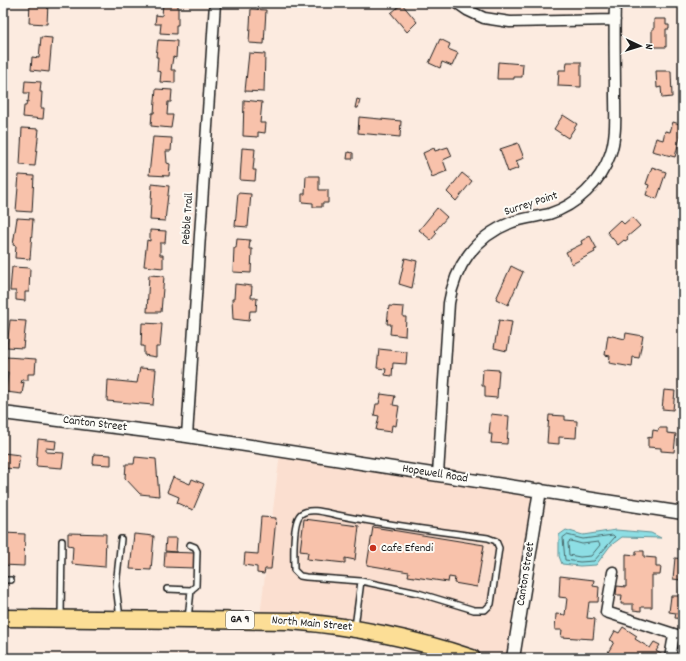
<svg xmlns="http://www.w3.org/2000/svg" width="686" height="661" font-family="Dekko,sans-serif">
<style>
.built{fill:#fbdfd0}
.water{fill:#8ddee4;stroke:#609094}
.lines{fill:none;stroke-linecap:round;stroke-linejoin:round}
.shore{stroke:#496a6c;stroke-width:1}
.building{fill:#f8c2ab;stroke:#1c1c1c}
.service-casing{stroke:#1c1c1c;stroke-width:8}
.minor-casing{stroke:#1c1c1c;stroke-width:13}
.tertiary-casing{stroke:#1c1c1c;stroke-width:15}
.primary-casing{stroke:#1c1c1c;stroke-width:19}
.service{stroke:#fdfcf7;stroke-width:5}
.minor{stroke:#fdfcf7;stroke-width:10}
.tertiary{stroke:#fdfcf7;stroke-width:12}
.primary{stroke:#fcde96;stroke-width:16}
.poi-dot{fill:#c8321e;stroke:#fdfcf7;stroke-width:1.5}
.labels{text-anchor:middle;dominant-baseline:central;stroke-width:4;stroke-linejoin:round;paint-order:stroke}
.shield{fill:#fdfcf7;stroke:#605f5e;stroke-width:1}
.shield-label{font-size:11px;font-weight:bold;fill:#1c1c1c}
.street-label{font-size:12px;fill:#1c1c1c;stroke:#fdfcf7}
.poi-label{font-size:12px;fill:#1c1c1c;stroke:#fdfcf7;text-anchor:start}
</style>
<rect width="100%" height="100%" fill="#fcebe0"/>
<filter id="ink" filterUnits="userSpaceOnUse"><feTurbulence type="fractalNoise" baseFrequency=".025" numOctaves="2"/><feDisplacementMap in="SourceGraphic" scale="8" xChannelSelector="R" yChannelSelector="G"/><feConvolveMatrix kernelMatrix="1 2 1 2 8 2 1 2 1" color-interpolation-filters="sRGB"/></filter>
<g filter="url(#ink)">
<path class="built" d="M281,445L535,491L510,658H470L260,616Z"/>
<path class="water" d="M566,530L583,535L616,530L651,533L661,538L622,537L610,546L596,565L580,566L562,564L559,556V535Z"/>
<g class="lines">
<path class="shore" d="M567,535L583,539L613,535L615,537L594,561L580,562L565,560L563,538Z
M571,541L582,544L598,542L600,545L591,556L580,557L569,555L568,543Z"/>
</g>
<path class="building" d="M30,3H48L47,24L29,23Z
M163,3H178V25H176V34L160,33L161,24H155L156,15L162,16Z
M402,4L417,22L407,32L391,13Z
M251,9L266,10L264,44L249,43Z
M654,19H666V25H669V29H666V47H652V29H654Z
M41,37L52,38L49,72L31,70L32,57L39,58Z
M440,39L450,44L448,49L458,53L452,66L442,62L440,68L429,63Z
M158,40L177,41L176,58L173,57L171,70H175V83L160,82L161,72L157,71L158,57H156Z
M249,53L265,54L264,92L245,91Z
M498,62L523,64L522,77H514V79H497Z
M567,62H581V87L558,86L559,70H566Z
M656,71H671L672,97L662,98L661,87L657,88Z
M25,81L41,82L40,92H42L41,108H44L43,119L23,117L24,106H26L27,101L28,102L29,93H24Z
M156,89L172,90L171,102H168L167,115H173L171,128L151,126L152,113H154Z
M357,99L360,100L358,108H355Z
M244,100L262,102L260,123H266L265,133L258,132V137L243,136Z
M563,115L577,124L568,138L554,129Z
M359,117L401,121L400,137L358,133Z
M673,122L683,125L675,157L652,151L656,138L663,140L665,131L670,132Z
M22,128L39,129L35,166L20,165Z
M153,137L172,138L171,151H166L167,163L170,164L169,176L149,175Z
M518,143L524,158L516,161L519,168L508,172L500,149Z
M448,147L452,156L443,160L447,171L432,177L423,153L434,148L435,151Z
M242,148L255,149L253,170H256L255,181L240,180Z
M348,152L353,153V159H347Z
M652,167L666,172L657,199L646,195L649,185L646,184Z
M462,173L472,181L456,201L447,192Z
M19,175L34,176L32,212L16,211Z
M306,176H319V190H328V203H322V207H313V203L302,202V194H305Z
M152,184L169,186L165,221L150,220Z
M238,193L251,194L248,227L235,226Z
M437,208L447,217L435,231L437,233L431,240L419,230Z
M632,217L640,226L627,237L628,239L625,241L624,240L618,245L607,232L620,220L624,224Z
M17,218L33,219L30,259L15,258L16,246L13,245Z
M150,230L166,231L165,243H160V255H163V268L144,266L147,240L150,241Z
M590,236L597,249L594,250L595,252L572,264L566,252L582,244L581,241Z
M237,239L250,240L249,249H252L251,273L233,272L234,248H236Z
M405,258L417,261L412,288L399,284Z
M511,266L523,272L508,305L496,299Z
M12,267L30,268L29,292H25V301L16,300V291H10Z
M149,275L164,276L161,312H147Z
M235,284L252,286L251,298H257L256,311H250L249,321L233,319L232,299H234Z
M389,306L404,307L403,317H406L405,336L390,334L391,324H387Z
M10,320L26,321L23,348L7,347Z
M499,320L512,322L507,351L494,348Z
M142,323L162,324L160,347H156V357L144,355V346H141Z
M626,333L643,336L639,358L633,357L632,367L609,363L610,356L605,355L608,335L625,339Z
M379,349L407,352L406,364L393,363L392,376L385,375L386,369L377,368Z
M6,357L36,359L35,374H28V380H22L21,383L24,382L22,394L6,392L8,372H5Z
M140,368L156,369L153,405L107,401L108,380L137,383Z
M483,369L499,370L497,398L485,397V386H482Z
M664,390L675,391L673,410L662,409Z
M381,394L395,396L393,405L399,406L396,426L392,425L391,432L376,430L379,416L374,415L376,404H379Z
M491,414L509,416L507,444L491,443L492,434H489Z
M549,415L565,416V420L577,421L576,438L559,437V444L547,443Z
M659,428H667V433L676,434L674,452L661,451V448L648,447V437L652,438L653,430L658,431Z
M38,439L56,441L55,449L46,448V452L64,453L62,468L36,466Z
M3,453L20,455L18,469L3,468Z
M94,454L111,455V465L93,464Z
M135,457L156,459L159,496L140,494L125,478L126,464H134Z
M173,477L190,484L192,479L204,484L193,510L177,503L179,497L167,492Z
M261,517L276,518L271,569H265L264,574L257,573V567L244,565L245,553L258,554Z
M304,519L359,526L355,560L345,558V563L307,559L308,552L300,551Z
M373,527L484,545L477,587L454,583L455,578L449,577L448,582L408,576L409,572L367,565Z
M3,533L25,534L24,566L3,565Z
M68,533L106,534L105,567L72,564L73,546L68,545Z
M134,534L154,536L151,570L130,569Z
M166,538H177L176,552L165,551Z
M636,551H644V557L656,558V567H661L660,575H652V607H641V611L633,610V604H621L622,595H616L617,586L626,587V554L636,555Z
M165,552L195,553L194,568L164,567Z
M675,558L683,559V619L675,618L676,613L669,612L671,596H679L681,580L673,579Z
M560,576L594,580L593,586L599,587L598,602H589L587,618L595,619L593,639L561,637L562,630H555L556,614L565,615L567,598L559,597Z
M623,627L637,636L635,639L650,648L654,642L660,645L656,651L664,656L663,658H614L607,654L614,642L610,640L615,631L619,633Z"/>
<g class="lines">
<defs>
<path id="service" d="M3,580H11
M167,589L191,590L196,586L197,551L195,547L190,545
M61,616L62,541
M120,618L116,586L121,539
M188,619L191,590
M355,627L361,581L306,577L300,576L294,570C294,558 292,521 301,514C310,507 327,513 337,515C387,525 437,531 488,538L496,541L499,548L491,604L485,610H474L418,593L361,581"/>
<path id="minor" d="M457,3L467,10L484,18L510,22L615,20
M187,436L215,3
M438,474L449,303C455,266 475,237 510,223C522,218 536,217 549,214C577,205 600,183 610,155C617,136 615,114 615,94C615,64 614,33 615,3
M613,572L606,612L683,637
M670,658L674,635"/>
<path id="tertiary" d="M3,413L187,436L683,513
M513,658L540,490"/>
<path id="primary" d="M3,618L290,621C353,626 412,638 472,658"/>
</defs>
<use href="#service" class="service-casing"/>
<use href="#minor" class="minor-casing"/>
<use href="#tertiary" class="tertiary-casing"/>
<use href="#primary" class="primary-casing"/>
<use href="#service" class="service"/>
<use href="#minor" class="minor"/>
<use href="#tertiary" class="tertiary"/>
<use href="#primary" class="primary"/>
</g>
</g>
<circle class="poi-dot" cx="373" cy="548" r="4"/>
<g class="labels">
<rect class="shield" x="226" y="611" width="28" height="18" rx="3"/>
<g class="shield-label">
<text x="240" y="620">GA 9</text>
</g>
<g class="street-label">
<text transform="translate(531 204) rotate(-18)">Surrey Point</text>
<text transform="translate(188 219) rotate(-86)">Pebble Trail</text>
<text transform="translate(95 424) rotate(7)">Canton Street</text>
<text transform="translate(435 474) rotate(9)">Hopewell Road</text>
<text transform="translate(526 574) rotate(-81)">Canton Street</text>
<text transform="translate(312 624) rotate(5)">North Main Street</text>
</g>
<g class="poi-label">
<text x="381" y="548">Cafe Efendi</text>
</g>
</g>
<rect width="686" height="661" fill="none" stroke="#fdfcf7" stroke-width="16"/>
<rect x="8" y="8" width="670" height="645" fill="none" stroke="#1c1c1c" stroke-width="1.5" filter="url(#ink)"/>
<g transform="translate(640 46) rotate(94)" stroke="#fdfcf7" stroke-width="3" paint-order="stroke">
<path d="M0-3L7 15L0 10L-7 15Z" fill="#1c1c1c"/>
<text y="-6" font-size="11" font-weight="bold" text-anchor="middle" fill="#1c1c1c">N</text>
</g>
</svg>
